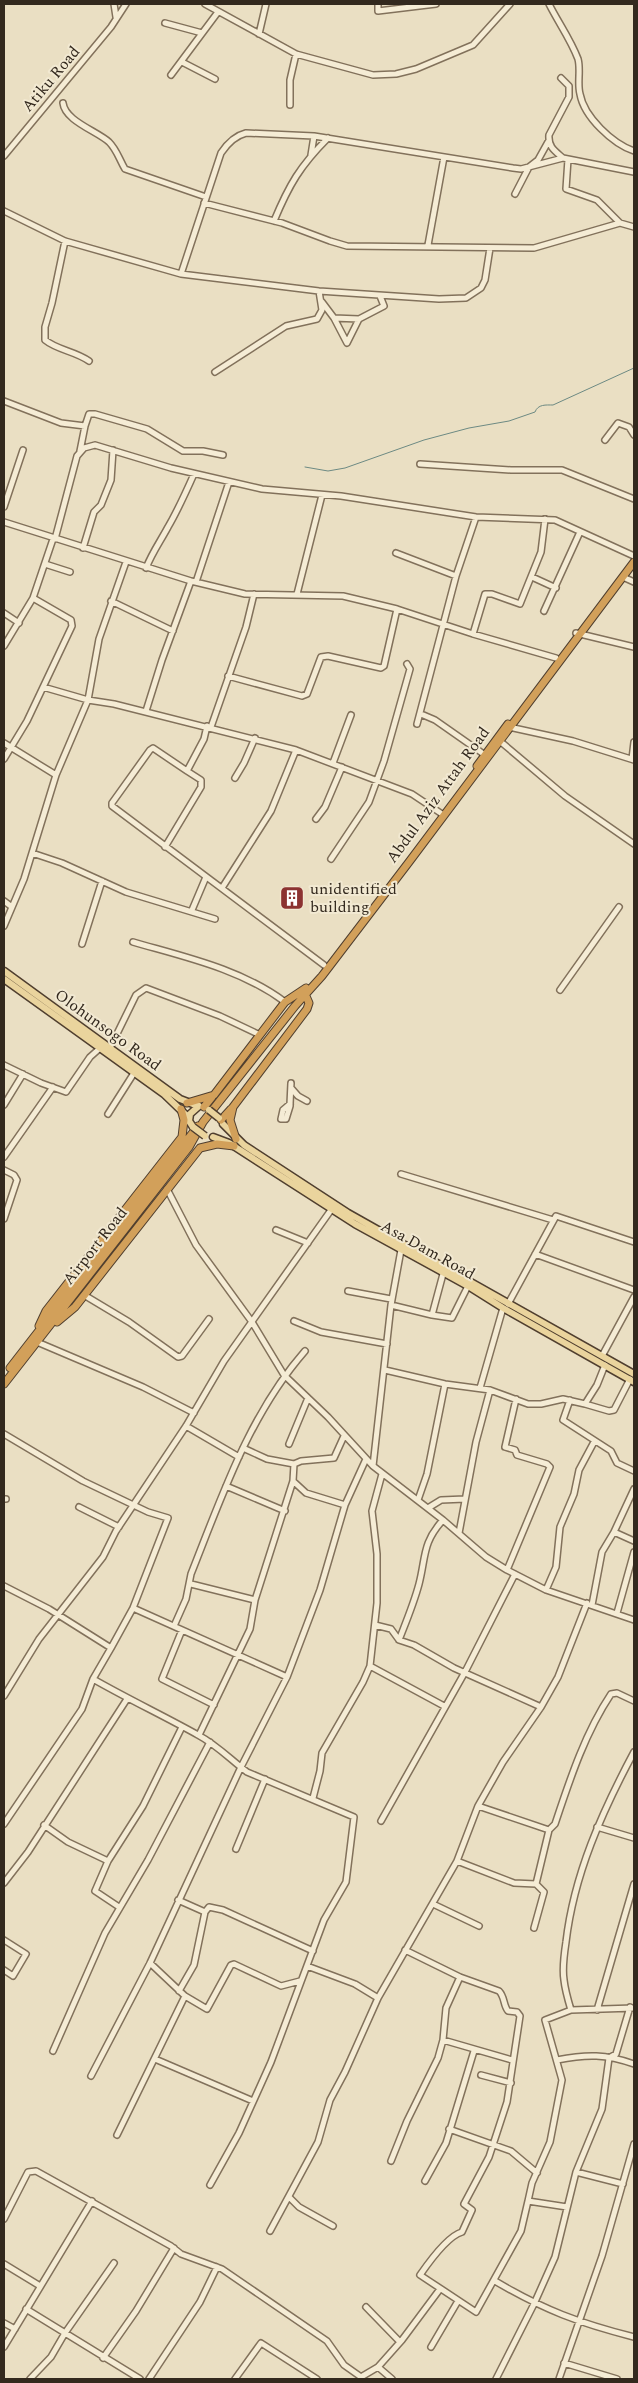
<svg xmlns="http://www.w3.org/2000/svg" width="638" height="2383" font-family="Spectral,serif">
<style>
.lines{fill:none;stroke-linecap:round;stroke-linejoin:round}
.stream{stroke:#6d8a83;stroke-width:1}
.minor-casing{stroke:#82715b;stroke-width:8}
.major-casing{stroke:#503f2f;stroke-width:9}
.highway-casing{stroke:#503f2f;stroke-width:9}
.minor{stroke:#f5ecd5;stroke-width:5}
.major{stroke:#ead49d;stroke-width:6}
.highway{stroke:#d2a05a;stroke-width:7}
.major-bridge-casing{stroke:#503f2f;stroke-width:9;stroke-linecap:butt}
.major-bridge{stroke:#ead49d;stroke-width:6}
.labels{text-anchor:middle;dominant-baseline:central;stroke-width:4;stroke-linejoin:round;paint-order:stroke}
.street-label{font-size:16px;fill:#33291e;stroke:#f2e9d2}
.poi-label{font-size:16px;fill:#33291e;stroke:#f2e9d2;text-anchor:start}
</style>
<rect width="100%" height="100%" fill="#eadfc3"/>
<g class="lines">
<path class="stream" d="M305,467L328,471L345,468L424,440L469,428L509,421L535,412C538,404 546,405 553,405L634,368"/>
<defs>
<path id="minor" d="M114,4L116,17
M205,4L296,54L373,75L396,74L416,69L473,45L510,4
M378,4V11L436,4
M549,4C558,22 571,40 578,59C581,70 577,83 580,94C584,117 613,144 634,151
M165,23L202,33
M259,34L266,4
M182,62L215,79
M171,75L218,12
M561,78L569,86V97L549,135C548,147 555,151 563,158
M63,103C65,121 97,131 109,142C117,150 119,159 125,169L206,197
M290,105V80L296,54
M311,155L314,136
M4,156L111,27L126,4
M568,159L566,189L597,200L620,223
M515,194L529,167L538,160L548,142
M204,203L282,223L330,241L347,246L534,248L620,223L634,227
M4,211L65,241L181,274L319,291L439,299L466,298L481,288L485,280L490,248
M274,221C289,185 300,166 328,138
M65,241L52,303L45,327V340C57,350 75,351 89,361
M428,245L444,157
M181,274L221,153C227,144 234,136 246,133L314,136L513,168L521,169L563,158L634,172
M322,302L334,318L359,319L384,306L380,296
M334,318L347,343L359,319
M215,372L286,326L317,319L322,310L319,291
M4,401L61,423L85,426L89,414H95L147,429L183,451H203L223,455
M605,440L618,423L629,427L634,435
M80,451L85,426
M420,464L511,470H562L634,499
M4,507L23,450
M4,522L191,581L245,594L343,596L397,609L473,634L556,658
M55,539L77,456L84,448L95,445L171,468L262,489L341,496L476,517L555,520L634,556
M83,548L94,512L101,505L111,480L113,450
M396,553L456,576
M45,564L70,572
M146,568C153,551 160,542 168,527C178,510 186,492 194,474
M532,577L556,588
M623,577L634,582
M196,582L229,482
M297,594L322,495
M111,601L173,631
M544,611L580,532
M4,613L19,623
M576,633L634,647
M473,634L485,594H492L520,604L541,552L545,519
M4,646L33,598L53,539
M228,676L302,696L307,694L321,657L328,656L381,668L384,666L397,609
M43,687L88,700L99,639L126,562
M146,711L162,660L191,581
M421,714L435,720L485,755
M417,724L456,576L476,517
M207,726L204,739L187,771L153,748L150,750L112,803V806L324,965
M211,727L246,627L254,594
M509,727L573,741L634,760
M501,742L565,796L634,844
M4,743L56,775
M4,759L27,721L72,626L71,620L33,598
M632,759L634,742
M333,763L351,715
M235,778L244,763L255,738
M316,819L325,807L342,767
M165,847L201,787V780L187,771
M32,853L62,863L126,892L215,919
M331,859L369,802L384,761L410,669L407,664
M222,888L271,811L296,750
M4,901L12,907
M192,910L206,877
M4,926L24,879L56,775L88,700L114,704L296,750L412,794L442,814
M133,942C185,957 241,969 285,1002
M82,944L102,881
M560,990L619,907
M110,1048L136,995L146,988L220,1016L260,1035
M4,1065L41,1083L66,1092L90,1057L99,1049
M291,1088L298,1096L307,1101
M290,1104L283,1110L281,1119H286L290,1106V1104L291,1083
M4,1105L23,1074
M108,1114L134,1073
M4,1157L53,1087
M4,1170L14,1175L17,1180L4,1219
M401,1174L553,1220
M167,1189L196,1245L252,1322L284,1375L328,1417L373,1466L443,1520L486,1557L507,1570L546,1590L634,1620
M276,1230L308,1243
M535,1254L634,1290
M348,1291L391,1299
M84,1295L129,1322L178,1357L182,1356L209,1319
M508,1304L556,1216L634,1242
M391,1305L432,1315L452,1318L468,1286
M432,1315L443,1274
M294,1321L321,1332L387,1344
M37,1342L143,1387L194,1413
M602,1356L634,1297
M385,1370L445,1384L490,1390L528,1404H541L563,1399L585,1404L597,1385L605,1365
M480,1388L503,1308
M570,1400L563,1420L611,1451L617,1463L634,1471
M585,1404L609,1411L614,1410L630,1379
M186,1426L239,1457
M4,1434L83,1481L148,1512L168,1518L133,1608L111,1648
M289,1444L308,1398
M294,1464L301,1461L334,1458L344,1436
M373,1466L391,1305L401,1250
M293,1481L306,1493L345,1505
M226,1486L285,1511
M4,1499H6
M418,1500L427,1474L445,1384
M79,1507L119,1527
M428,1508L441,1500L465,1499
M614,1532L634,1541
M459,1533L476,1442L490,1390
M507,1570L550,1467L547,1464L517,1455L515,1450L505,1447L516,1399
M191,1584L255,1600
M4,1586L49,1609L111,1648L93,1679L82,1709L4,1824
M546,1590L556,1567L560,1527L574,1494L579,1470L594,1442
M592,1605L602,1552L614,1532L634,1489
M133,1608L287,1677
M617,1613L634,1552
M375,1625L391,1629L399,1640L414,1645L454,1668L541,1707
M174,1626L186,1599L191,1574C222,1496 249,1415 305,1351
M182,1630L162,1679L214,1705
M399,1640C406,1622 414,1603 419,1584C426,1557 422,1543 443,1520
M370,1666L444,1706
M93,1679C128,1699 164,1716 198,1735C217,1745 231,1760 247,1772L354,1817L346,1882L324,1920L271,2062L239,2133L210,2185
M4,1696L39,1639L103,1557L116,1531L186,1426L224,1361L331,1210
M199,1735L250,1629L255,1600L293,1481L294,1464L267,1459L243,1448
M634,1752C602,1812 574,1874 566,1942C564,1955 562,1968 564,1980C565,1990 568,2000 571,2010L634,2008
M313,1798L320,1771L322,1753L363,1682L370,1666L377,1603V1554L372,1511L382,1474
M478,1806L549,1830
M381,1821L465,1672L515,1574
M44,1825L68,1842L108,1861
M597,1827L634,1838
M236,1849L265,1779
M457,1861L514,1883L536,1884L549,1830L555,1824C570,1779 585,1733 611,1694L617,1693L634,1701
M4,1883L28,1852L127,1699
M178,1900L205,1912L194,1965L179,1991
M433,1904L479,1926
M119,1907L95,1891L108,1861L143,1806L182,1727
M205,1912L209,1907L223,1910L313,1951
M534,1928L544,1892L536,1884
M4,1940L26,1954L13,1976L4,1970
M405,1950L460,1977L499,1991C505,1997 503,2005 508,2011L517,2012L520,2016L507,2102L489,2157L464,2204L472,2210L462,2232C448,2236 429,2262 420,2275L476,2312L521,2231L528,2201L567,2207
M307,1966L355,1984L378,1998
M185,1996L207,2009L231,1965L234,1964L281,1986L300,1981
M597,2010L634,1884
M443,2040L512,2060
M53,2051L105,1933L148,1860L210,1742
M155,2059L253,2101
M557,2060C587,2054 606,2054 634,2064
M481,2075L511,2083
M91,2076L150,1963L241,1767L287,1677L320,1590L345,1505L366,1459
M449,2129L511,2151L537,2173
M117,2135L185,1996L150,1963
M391,2161L407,2121L438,2058L443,2040L446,2008L460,1977
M576,2172L623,2184
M425,2181L446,2143L474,2051
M289,2197L299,2207L333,2226
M528,2201L532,2183L550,2142L562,2080L545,2020L571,2010
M4,2219L28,2172L36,2171L171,2246L181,2254L222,2269L327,2341L344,2365L361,2377L378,2367
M270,2231L318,2142L330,2100L345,2072L378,1998L457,1861L478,1806L503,1762L541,1707L558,1677L587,1603
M4,2264L40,2286
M495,2281C544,2310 579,2323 634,2337
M366,2307L400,2342
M26,2309L140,2379
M4,2323L15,2329
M4,2347L92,2201
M431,2347L458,2301
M103,2358L136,2311L174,2248
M564,2363L617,2379
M30,2379L51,2357L65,2333L114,2263
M149,2379L200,2302L217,2267
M235,2379L261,2343L317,2379
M392,2379L378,2367L402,2340L440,2289
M496,2379L534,2304L555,2257L576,2172L602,2109L609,2058L616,2054L630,2007
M559,2379L602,2256L634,2144"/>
<path id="major" d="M4,971L180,1099L198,1106
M4,979L164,1094L189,1118
M223,1124L244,1145L348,1213L634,1374
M193,1127L189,1121L190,1114L199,1106
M213,1137L229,1143L355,1224L468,1286L503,1308L634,1382"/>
<path id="highway" d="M477,766L508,724
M187,1103L214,1095L285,1002L306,988
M204,1107L212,1097
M221,1120L231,1109
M236,1139L230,1120L233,1107L307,1009L309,1003L305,994
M57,1322L75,1307L200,1148L217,1144L234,1146
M39,1326L46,1311L182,1137L184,1120L181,1109
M10,1368L198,1126
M4,1384L189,1147L203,1122L295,1006L322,976L409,862L634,562"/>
</defs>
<use href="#minor" class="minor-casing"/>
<use href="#major" class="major-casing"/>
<use href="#highway" class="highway-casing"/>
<use href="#minor" class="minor"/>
<use href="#major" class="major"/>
<use href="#highway" class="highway"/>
<defs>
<path id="major-bridge" d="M209,1110L219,1118
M193,1127L205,1136"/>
</defs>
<use href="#major-bridge" class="major-bridge-casing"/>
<use href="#major-bridge" class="major-bridge"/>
</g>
<defs>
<symbol id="building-square" viewBox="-11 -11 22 22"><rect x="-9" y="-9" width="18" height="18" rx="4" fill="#8c3231" stroke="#f2e9d2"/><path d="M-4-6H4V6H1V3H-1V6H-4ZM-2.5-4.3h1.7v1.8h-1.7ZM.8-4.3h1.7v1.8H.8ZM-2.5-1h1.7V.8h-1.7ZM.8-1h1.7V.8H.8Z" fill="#fff"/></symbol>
</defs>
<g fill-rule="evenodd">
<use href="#building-square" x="278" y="884" width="28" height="28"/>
</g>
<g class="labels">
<g class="street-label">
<text transform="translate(51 79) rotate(-50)">Atiku Road</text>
<text transform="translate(438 795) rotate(-54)">Abdul Aziz Attah Road</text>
<text transform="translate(108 1030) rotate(36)">Olohunsogo Road</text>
<text transform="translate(95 1246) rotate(-52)">Airport Road</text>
<text transform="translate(428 1250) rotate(29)">Asa Dam Road</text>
</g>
<g class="poi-label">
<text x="310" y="889">unidentified<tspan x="310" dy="18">building</tspan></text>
</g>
</g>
<rect width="638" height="2383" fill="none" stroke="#33291e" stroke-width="10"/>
</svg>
